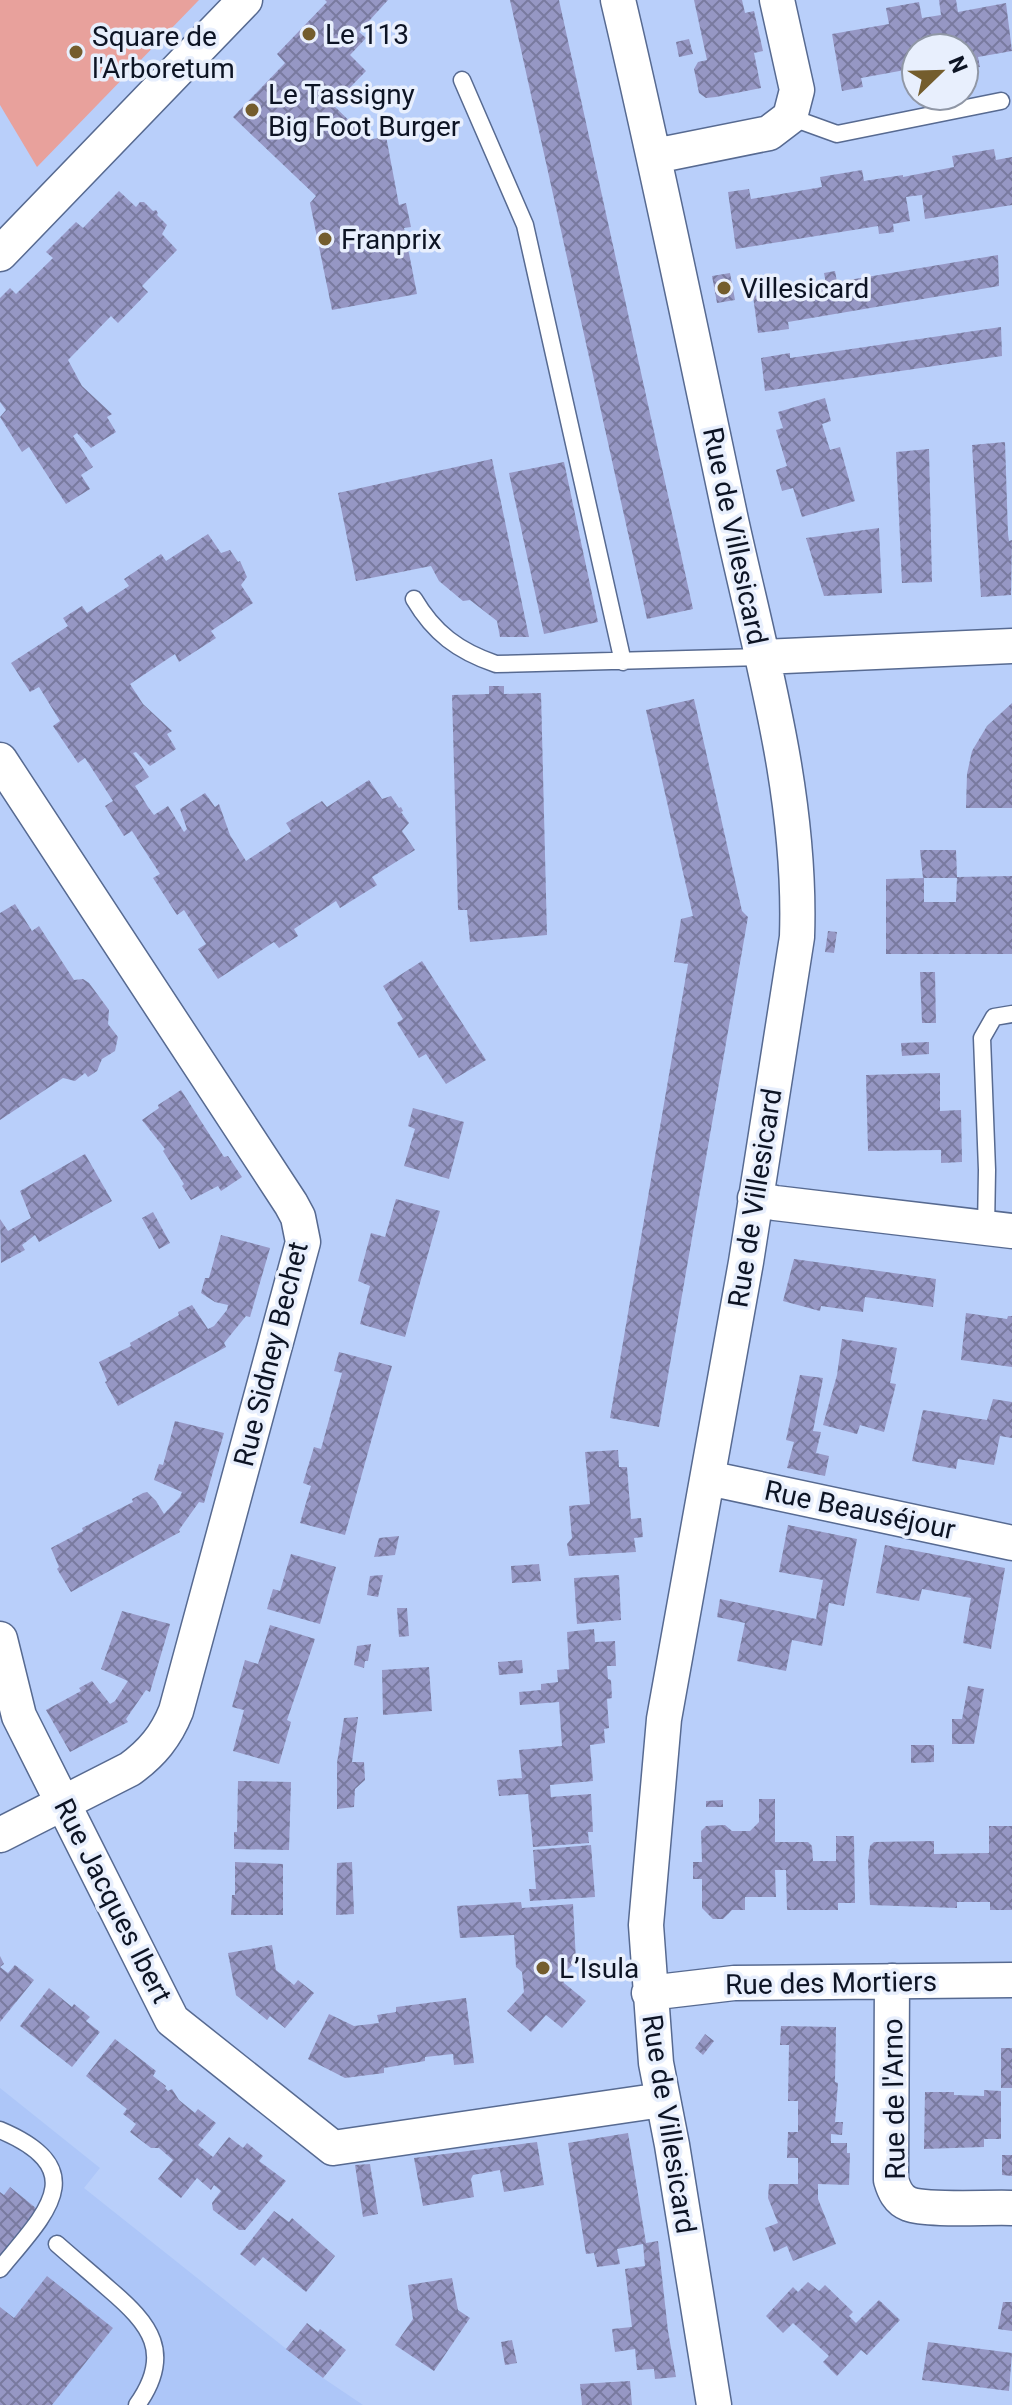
<svg xmlns="http://www.w3.org/2000/svg" width="1012" height="2405" font-family="Roboto,sans-serif">
<style>
.built{fill:#adc6f8}
.green{fill:#e8a19c}
.building{fill:url(#building-cross-hatch)}
.lines{fill:none;stroke-linecap:round;stroke-linejoin:round}
.lane-casing{stroke:#576a91;stroke-width:19}
.street-casing{stroke:#576a91;stroke-width:37}
.lane{stroke:#fff;stroke-width:16}
.street{stroke:#fff;stroke-width:34}
.poi-dot{fill:#745d2d;stroke:#e8effd;stroke-width:3}
.labels{text-anchor:middle;dominant-baseline:central;stroke-width:7;stroke-linejoin:round;paint-order:stroke}
.poi-label{font-size:28px;fill:#0d1424;stroke:#e8effd;text-anchor:start}
.street-label{font-size:28px;fill:#0d1424;stroke:#e8effd}
</style>
<defs>
<pattern id="building-cross-hatch" width="8" height="8" patternUnits="userSpaceOnUse" patternTransform="scale(2)"><rect width="8" height="8" fill="#9697c4"/><path d="M0 0l8 8M0 8l8-8" fill="none" stroke="#797a9f"/></pattern>
</defs>
<rect width="100%" height="100%" fill="#b9cffa"/>
<path class="built" d="M0,2088L100,2168L84,2188L323,2378L363,2405H0Z"/>
<path class="green" d="M0,0H199L37,167L0,105Z"/>
<path class="building" d="M325,0H388L359,32L366,38L350,55L366,71L333,105L369,140L386,136L399,205L406,203L411,227L404,228L417,294L332,310L310,203L316,196L233,117L285,63L277,54L327,2Z
M510,0H559L693,609L647,619Z
M694,0H742L745,13L754,11L763,51L754,53L761,88L716,97L706,98L699,93L694,69L698,62L707,60Z
M939,0H956L958,12L1006,3L1012,51L978,57L980,67L964,69V48H916V68L861,78L863,87L842,91L832,34L889,24L886,8L919,2L922,18L941,15Z
M689,39L693,54L679,57L676,42Z
M994,149L996,160L1012,157V205L925,219L922,195L913,196L906,197L910,221L893,224L894,232L879,234L878,226L736,249L728,192L749,189L751,199L822,187L820,177L862,170L864,181L903,175V177L954,167L952,156Z
M119,191L136,207L140,202H144L153,211L156,210L158,213L157,215L167,225L162,234L177,250L142,286L148,292L118,323L111,316L68,360L82,386L112,414L107,417L116,432L91,448L77,433L73,436L93,467L81,475L90,489L66,504L29,447L22,452L0,417L6,410L0,402V298L10,288L16,294L53,258L46,252L76,222L83,228Z
M998,255L999,286L788,322L789,329L758,333L753,296L765,294L763,284L776,281L778,293L826,284L824,273L835,271L837,282Z
M730,273L735,300L717,303L712,276Z
M1001,327L1002,356L765,391L761,358L790,353V358Z
M825,398L831,421L822,424L830,450L840,447L855,501L802,517L793,488L782,491L776,470L787,466L776,430L783,428L778,412Z
M1005,442L1008,534L1009,541L1012,540L1011,595L981,597L972,445Z
M929,449L932,582L902,583L896,452Z
M492,459L529,637H500L497,621L470,600L463,601L439,581L431,566L356,581L338,493Z
M564,462L598,622L544,634L509,473Z
M879,528L882,593L824,596L806,538Z
M208,534L221,553L230,550L238,562L240,561L247,577L241,585L253,603L211,631L216,638L179,662L175,654L130,684L143,704L172,731L167,734L176,749L150,766L136,752L133,753L149,777L135,786L148,807L154,815L168,806L184,832L187,829L180,809L205,793L215,807L219,804L230,835L246,861L291,831L286,823L322,801L327,807L369,780L382,799L391,796L399,808L401,807L403,811L401,812L409,823L402,831L415,850L372,877L377,885L340,908L336,901L294,929L298,936L279,948L274,942L218,979L198,949L206,944L184,910L177,915L153,878L160,874L132,831L124,836L105,806L113,801L85,758L78,763L53,726L60,721L39,687L30,692L11,663L68,626L63,618L82,606L87,613L129,586L124,579L161,554L166,561Z
M489,686H504V694L541,693L547,935L470,942L467,910H458L452,695L489,694Z
M694,699L742,911L748,917L659,1427L610,1418L688,964L674,962L681,919L693,916L646,710Z
M1012,703V808H966L967,774L972,751L987,726Z
M920,850H956L957,877L1012,876V954H886V879L924,878V902H956L957,878H923Z
M15,904L32,931L39,926L74,980L83,979L89,983L109,1010L108,1024L118,1037L115,1051L102,1059L97,1071L88,1077L85,1073L75,1081L63,1078L0,1120V913Z
M828,931L837,932L834,953L825,952Z
M422,961L486,1060L446,1084L426,1054L419,1058L397,1023L403,1019L383,986Z
M920,972H935L936,1023H922Z
M929,1042V1054L902,1056L901,1043Z
M940,1073V1111L961,1110L962,1162L941,1163V1150L868,1151L866,1075Z
M181,1090L224,1157L228,1156L242,1177L221,1191L218,1186L191,1200L182,1186L184,1184L163,1151L165,1149L142,1120L159,1108L158,1105Z
M413,1108L464,1122L449,1179L404,1166L415,1129L408,1126Z
M85,1154L112,1201L39,1242L35,1235L22,1245L25,1250L1,1263L0,1219L8,1231L31,1218L20,1191Z
M396,1199L440,1211L405,1337L360,1324L370,1286L358,1281L371,1233L385,1237Z
M153,1212L170,1243L159,1249L142,1218Z
M221,1235L270,1248L250,1317L246,1316L224,1343L226,1347L118,1406L105,1382L107,1381L99,1362L131,1346L130,1343L179,1315L178,1312L192,1305L208,1329L214,1326L227,1310L228,1305L215,1302L201,1293L205,1278H209Z
M794,1259L936,1279L933,1307L865,1297L863,1312L821,1306L820,1311L783,1301Z
M966,1313L1007,1319L1008,1316H1012V1367L961,1360Z
M842,1339L897,1348L890,1383L896,1384L884,1432L860,1425L857,1434L823,1425L837,1375Z
M339,1352L392,1366L345,1535L300,1523L311,1486L303,1483L314,1447L321,1449L342,1373L334,1371Z
M800,1375L823,1378L813,1431L821,1432L816,1453L829,1456L825,1476L787,1468L794,1442L786,1440Z
M993,1399L1012,1402V1438L1000,1436L994,1465L958,1459L956,1469L912,1461L923,1410L987,1420Z
M175,1421L224,1433L204,1503L199,1502L179,1530L180,1532L71,1592L57,1569L59,1567L51,1548L83,1531L82,1528L133,1502L132,1499L143,1493L147,1492L156,1501L164,1514L180,1497L182,1492L154,1480L159,1464L163,1465Z
M618,1450L619,1467H627L631,1519L641,1518L643,1537L634,1538L636,1552L569,1556L567,1544L572,1538L569,1506L590,1504L585,1452Z
M788,1525L857,1539L844,1606L829,1603L822,1646L792,1640L786,1671L737,1661L745,1623L717,1617L720,1599L816,1619L823,1580L779,1572Z
M399,1536L395,1555L374,1557L379,1538Z
M885,1545L1005,1568L991,1649L963,1643L971,1598L922,1589L919,1601L876,1593Z
M291,1554L336,1567L320,1624L267,1609L273,1589L280,1591Z
M539,1564L541,1581L512,1583L511,1566Z
M383,1575L378,1597L367,1595L370,1576Z
M619,1575L621,1620L577,1624L574,1578Z
M397,1608H407L409,1636L399,1637Z
M122,1611L170,1624L150,1692L146,1690L126,1719L128,1722L70,1752L46,1710L81,1691L79,1688L92,1681L110,1704L115,1701L128,1681L101,1669Z
M270,1625L315,1639L287,1720L291,1722L279,1764L233,1751L244,1710L232,1707L245,1660L258,1664Z
M594,1629L595,1642L615,1641L616,1666H607L608,1679L611,1680L612,1698L607,1699L609,1728L604,1729L605,1743L590,1745L593,1781L550,1785L551,1797L591,1794L593,1832H588L589,1843L533,1847L528,1794L499,1796L497,1780L522,1778L519,1750L562,1746L559,1702L520,1705L519,1692L541,1690V1684L558,1682L557,1670L569,1669L567,1632Z
M371,1644L368,1661H365L364,1668L354,1665L357,1646Z
M522,1660L523,1673L499,1675L498,1662Z
M429,1667L432,1711L383,1715L382,1670Z
M968,1686L984,1689L974,1744H952V1719H962Z
M358,1717L352,1762H364L365,1780L355,1789L354,1807L337,1809V1763L344,1718Z
M911,1745H934V1762L911,1763Z
M238,1781L291,1782L289,1850L234,1849V1832H237Z
M759,1799H775V1842H808L812,1846L813,1861H836V1836H854L855,1903H838V1910H787L786,1870H775L776,1897H745V1910H732L723,1919H713L702,1908V1879H693V1862H702L701,1831L706,1826L725,1825L732,1831H750L759,1822Z
M723,1800V1807H706V1801Z
M989,1826H1012V1910H990V1902H957V1908L870,1905L868,1862L870,1846L874,1842L934,1841V1854L989,1853Z
M591,1845L595,1897L530,1901L529,1889H536L533,1850Z
M235,1862L283,1864V1915H231L232,1895H235Z
M352,1862L354,1914L336,1915L337,1863Z
M521,1902L522,1908L573,1904L576,1961L567,1970H562L564,1983L586,2001L562,2028L546,2015L531,2032L507,2011L524,1992L522,1972L516,1967L514,1935L460,1938L457,1906Z
M272,1945L276,1970L294,1985L298,1980L314,1993L285,2028L270,2016L267,2020L236,1995L228,1953Z
M0,1956L4,1964L0,1967L8,1973L15,1965L34,1980L0,2022Z
M49,1988L72,2007L74,2004L90,2017L86,2021L100,2032L72,2067L20,2026Z
M466,1998L474,2063L454,2065L453,2054L425,2057V2061L384,2068V2073L345,2078L308,2059L329,2014L354,2026L379,2023L377,2015L396,2012V2007Z
M781,2026L836,2027L835,2082L838,2083L835,2122H843L842,2135L831,2134V2143H847V2153H850L849,2185L818,2184V2199L836,2244L793,2261L787,2246L774,2252L765,2228L778,2223L768,2198L769,2184H798V2158H787L788,2132H798V2101H788L789,2045H780Z
M705,2034L714,2041L703,2055L695,2048Z
M115,2039L156,2071L153,2076L166,2086L165,2088L168,2091L172,2089L179,2100L195,2113L198,2109L216,2123L198,2145L213,2157L229,2137L243,2148L247,2143L263,2156L259,2161L286,2181L245,2230H239L213,2210L212,2203L221,2191L214,2185L211,2190L197,2178L181,2198L158,2179L173,2160L159,2148H151L130,2132L136,2124L123,2114L127,2109L86,2076Z
M1001,2048H1012V2088H1001Z
M984,2090L1001,2091V2139H984V2147L924,2149L925,2092H954V2095L984,2096Z
M628,2133L646,2243L658,2241L668,2331L676,2377L655,2379L654,2369L637,2370L635,2349L615,2352L612,2329L632,2327L625,2269L645,2266L643,2244L617,2249L620,2264L597,2267L594,2253L586,2254L568,2143Z
M537,2142L544,2185L504,2192L500,2170L473,2175L471,2179L474,2197L423,2206L414,2158Z
M1002,2155H1012V2176L1002,2175Z
M370,2164L378,2214L363,2217L355,2165Z
M10,2187L37,2209L0,2257V2192L4,2195Z
M274,2211L289,2222L292,2218L335,2256L306,2292L263,2257L255,2266L240,2254Z
M47,2276L113,2328L52,2405H0V2307L14,2318Z
M452,2278L458,2310L470,2318L434,2371L395,2345L413,2319L408,2285Z
M808,2282L819,2291L825,2285L853,2312L849,2316L856,2323L879,2300L900,2320L867,2355L861,2350L837,2376L823,2362L829,2356L793,2323L783,2333L766,2316L793,2287L798,2292Z
M1003,2302H1012V2331L998,2329Z
M307,2323L318,2332L320,2329L346,2350L323,2378L286,2349Z
M512,2340L517,2363L505,2365L501,2342Z
M928,2342L1012,2353L1009,2391L922,2380Z
M630,2381L632,2405H582L580,2384Z"/>
<g class="lines">
<defs>
<path id="lane" d="M462,80L525,225L623,662
M790,117L837,134L1001,101
M414,599C434,633 458,651 496,664L762,657
M986,1229L987,1170L982,1038L994,1017L1012,1014
M0,2130C95,2170 44,2215 0,2269
M57,2244C74,2259 92,2274 109,2289C150,2324 174,2353 137,2405"/>
<path id="street" d="M618,0C659,173 694,346 731,520C761,657 802,795 797,937L746,1262L664,1719L646,1925L656,2063L672,2145L714,2405
M655,156L769,133L790,117L797,90L777,0
M0,254L245,0
M762,657L1012,646
M0,760L291,1204L298,1217L303,1242L176,1711C166,1736 152,1753 130,1769L0,1835
M755,1198L775,1203L1012,1231
M708,1478L1012,1543
M0,1639L19,1716L172,2020L333,2148L662,2100
M892,1981L891,2180C894,2190 898,2200 909,2204C927,2211 989,2207 1012,2208
M649,1993L734,1983L1012,1980"/>
</defs>
<use href="#lane" class="lane-casing"/>
<use href="#street" class="street-casing"/>
<use href="#lane" class="lane"/>
<use href="#street" class="street"/>
</g>
<g class="poi-dot">
<circle cx="309" cy="34" r="8"/>
<circle cx="76" cy="52" r="8"/>
<circle cx="252" cy="110" r="8"/>
<circle cx="325" cy="239" r="8"/>
<circle cx="724" cy="288" r="8"/>
<circle cx="543" cy="1968" r="8"/>
</g>
<g class="labels">
<g class="poi-label">
<text x="325" y="34">Le 113</text>
<text x="92" y="36">Square de<tspan x="92" dy="32">l'Arboretum</tspan></text>
<text x="268" y="94">Le Tassigny<tspan x="268" dy="32">Big Foot Burger</tspan></text>
<text x="341" y="239">Franprix</text>
<text x="740" y="288">Villesicard</text>
<text x="559" y="1968">L’Isula</text>
</g>
<g class="street-label">
<text transform="translate(735 536) rotate(78)">Rue de Villesicard</text>
<text transform="translate(755 1198) rotate(-81)">Rue de Villesicard</text>
<text transform="translate(271 1354) rotate(-76)">Rue Sidney Bechet</text>
<text transform="translate(860 1510) rotate(12)">Rue Beauséjour</text>
<text transform="translate(113 1901) rotate(63)">Rue Jacques Ibert</text>
<text transform="translate(831 1983) rotate(-1)">Rue des Mortiers</text>
<text transform="translate(894 2099) rotate(-91)">Rue de l'Arno</text>
<text transform="translate(669 2124) rotate(81)">Rue de Villesicard</text>
</g>
</g>
<g transform="translate(940 72) rotate(67)"><circle r="38" fill="#e8effd" stroke="#9097a6" stroke-width="2"/>
<path d="M0-6L14 30L0 20L-14 30Z" fill="#745d2d"/>
<text y="-12" font-size="22" font-weight="bold" text-anchor="middle" fill="#0d1424">N</text>
</g>
</svg>
